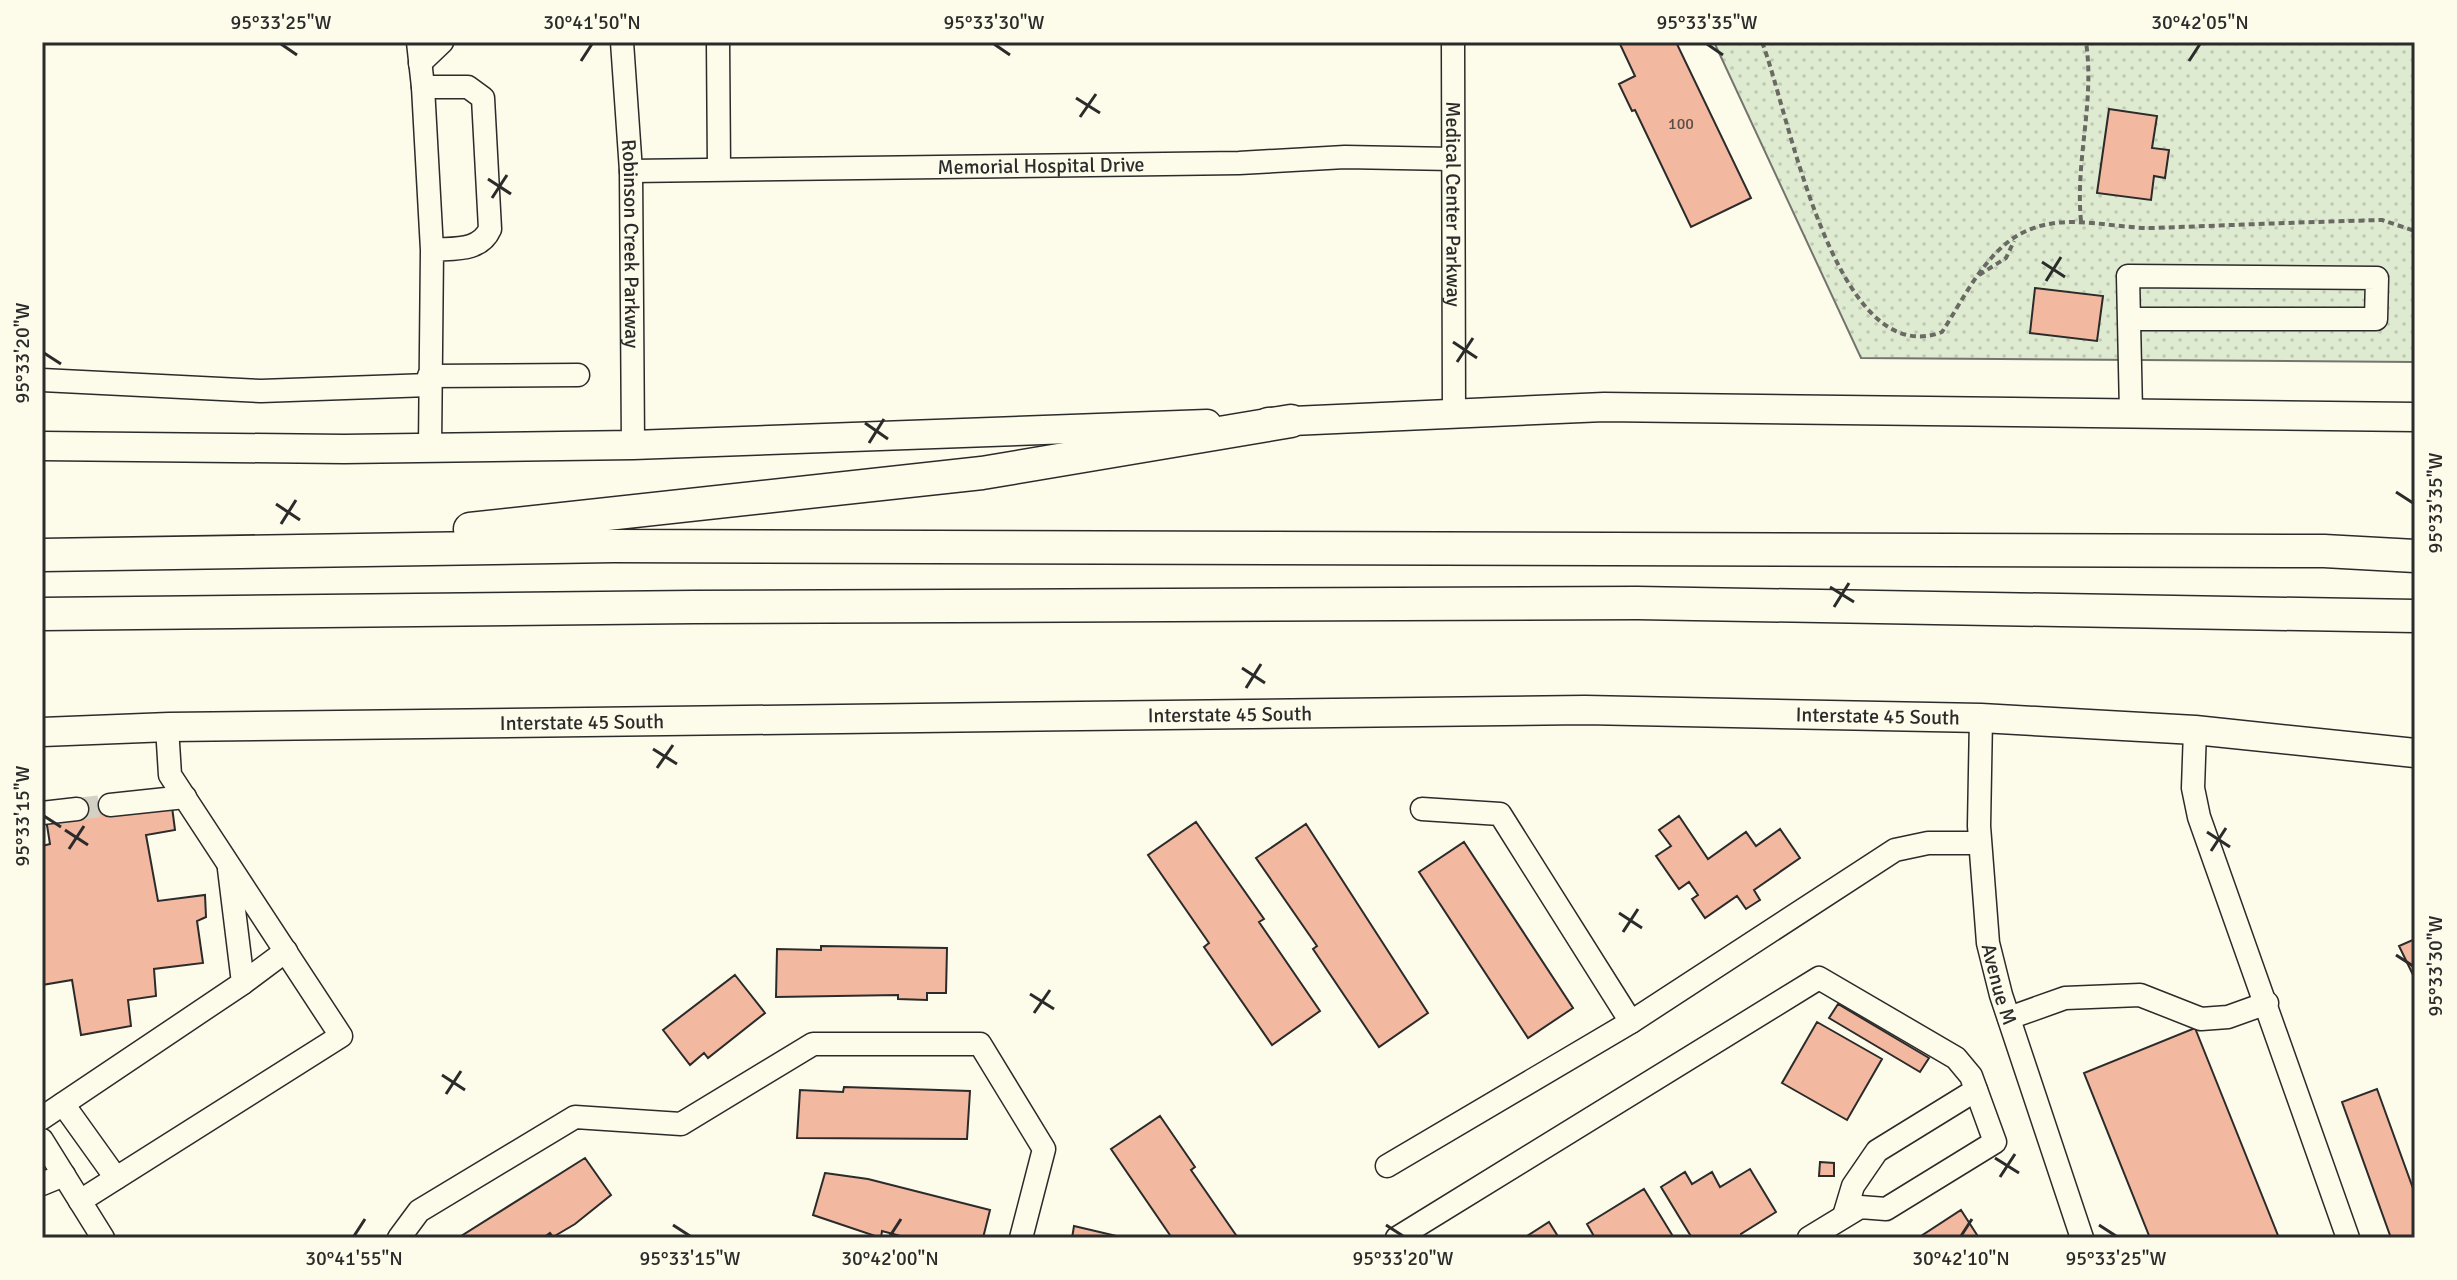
<svg xmlns="http://www.w3.org/2000/svg" width="2457" height="1280" font-family="Signika,sans-serif">
<style>
.grass{fill:url(#grass-dots);stroke:#74746e;stroke-width:2}
.building{fill:#f2b8a0;stroke:#2b2b2b;stroke-width:2}
.lines{fill:none;stroke-linecap:round;stroke-linejoin:round}
.minor-tunnel{stroke:#d3d1c4;stroke-width:22;stroke-dasharray:22 11;stroke-linecap:butt}
.minor-casing{stroke:#2b2b2b;stroke-width:25}
.major-casing{stroke:#2b2b2b;stroke-width:31}
.highway-casing{stroke:#2b2b2b;stroke-width:35}
.path{stroke:#6a6964;stroke-width:4;stroke-dasharray:6 4;stroke-linecap:butt}
.minor{stroke:#fdfbea;stroke-width:22}
.major{stroke:#fdfbea;stroke-width:28}
.highway{stroke:#fdfbea;stroke-width:32}
.ticks{fill:none;stroke:#2b2b2b;stroke-width:3}
.labels{text-anchor:middle;dominant-baseline:central;stroke-width:6;stroke-linejoin:round;paint-order:stroke}
.number-label{font-size:16px;fill:#5d4e48}
.street-label{font-size:20px;fill:#2b2b2b;stroke:#fdfbea}
.neatline{fill:none;stroke:#2b2b2b;stroke-width:3}
.ticks-label{font-size:20px;text-anchor:middle;fill:#2b2b2b}
</style>
<defs>
<pattern id="grass-dots" width="8" height="8" patternUnits="userSpaceOnUse" patternTransform="scale(2)"><rect width="8" height="8" fill="#deebd1"/><path d="M2 2h.1M6 6h.1" fill="none" stroke="#bfcab4" stroke-width="1.8" stroke-linecap="round"/></pattern>
</defs>
<rect width="100%" height="100%" fill="#fdfbea"/>
<path class="grass" d="M1714,42H2415V362L1861,358Z"/>
<path class="building" d="M1619,42H1676L1751,198L1691,227L1635,110L1632,111L1619,84L1635,76Z
M2109,109L2157,116L2152,148L2169,150L2165,178L2154,176L2151,200L2097,193Z
M2035,288L2103,296L2097,341L2030,333Z
M171,799L175,830L146,835L158,901L205,895L206,917L197,921L203,963L154,969L156,996L128,1000L131,1026L81,1035L72,980L42,985V846L50,844L46,819Z
M1679,816L1708,859L1746,832L1756,846L1780,829L1800,858L1754,890L1760,900L1746,909L1737,896L1705,918L1692,899L1698,895L1689,882L1679,889L1656,856L1671,846L1659,830Z
M1196,822L1264,919L1259,922L1320,1011L1272,1045L1204,947L1209,943L1148,855Z
M1306,824L1428,1013L1379,1047L1313,949L1317,946L1256,858Z
M1464,842L1573,1008L1528,1038L1419,872Z
M2415,939V979L2399,946Z
M821,946L947,948L946,993H927V1000L898,999V995L776,997L777,949L821,950Z
M735,975L765,1013L708,1058L704,1053L690,1065L663,1030Z
M1838,1004L1929,1058L1920,1072L1829,1018Z
M1817,1022L1882,1059L1847,1120L1782,1083Z
M2195,1028L2279,1238H2150L2084,1073Z
M844,1087L970,1091L967,1139L797,1138L800,1090L843,1092Z
M2377,1089L2415,1194V1238H2391L2342,1102Z
M1160,1116L1195,1167L1191,1170L1238,1238H1172L1111,1149Z
M585,1158L611,1195L575,1224L553,1237L550,1233L543,1238H458Z
M1820,1162L1834,1163V1176H1819Z
M1750,1169L1776,1212L1741,1234L1742,1238H1692L1661,1187L1685,1172L1692,1184L1712,1172L1720,1187Z
M825,1173L868,1179L990,1210L983,1238H908L882,1231L881,1238L813,1215Z
M1644,1189L1674,1238H1595L1587,1224Z
M1961,1210L1979,1238H1918Z
M1549,1222L1559,1238H1524Z
M1074,1226L1121,1237V1238H1072Z"/>
<g class="lines">
<path class="minor-tunnel" d="M77,809L110,805"/>
<defs>
<g id="minor">
<path d="M418,42L423,87"/>
<path id="s1" d="M622,42L631,171L633,445"/>
<path d="M718,42L719,169"/>
<path id="s2" d="M1453,42L1454,416"/>
<path d="M420,63L442,42"/>
<path id="s3" d="M631,171L1239,163L1345,157L1452,159"/>
<path d="M2129,319H2376L2377,278L2128,276L2131,412"/>
<path d="M429,376L578,375"/>
<path d="M42,380L261,391L429,385"/>
<path d="M430,448L432,250L423,87H468L483,98L490,229C480,252 453,248 432,250"/>
<path id="s4" d="M1981,718L1979,826L1988,943L2001,995L2082,1238"/>
<path d="M2195,730L2193,788L2199,817L2348,1238"/>
<path d="M110,805L185,797"/>
<path d="M1422,809L1500,814L1631,1022"/>
<path d="M42,813L77,809"/>
<path d="M243,983L286,951"/>
<path d="M2009,1018L2065,998L2140,995L2201,1019L2228,1017L2267,1003"/>
<path d="M63,1104L116,1178"/>
<path d="M42,1118L243,983L229,869"/>
<path d="M42,1140L103,1238"/>
<path d="M1387,1166L1631,1022L1895,850L1928,843H1979"/>
<path d="M42,1184L64,1175"/>
<path d="M80,1201L341,1036L170,775L167,727"/>
<path d="M1844,1216L1853,1186L1877,1151L1976,1090"/>
<path d="M399,1238L419,1211L575,1117L681,1124L813,1044H980L1044,1149L1021,1238"/>
<path d="M1397,1238L1819,978L1956,1058L1971,1076L1995,1142L1886,1209L1860,1207L1809,1238"/>
</g>
<g id="major">
<path d="M1268,422L1604,407L2415,417"/>
<path d="M42,446L344,449L633,445L1207,424"/>
<path id="s5" d="M42,732L169,727L1585,710L1981,718L2195,730L2415,753"/>
</g>
<path id="highway" d="M470,529L982,473L1291,421
M42,555L613,546L2324,551L2415,556
M42,614L694,607L1637,603L2415,616"/>
</defs>
<use href="#minor" class="minor-casing"/>
<use href="#major" class="major-casing"/>
<use href="#highway" class="highway-casing"/>
<path class="path" d="M1762,42C1788,108 1834,374 1942,332C1963,300 1985,252 2022,233C2065,211 2110,229 2155,228C2231,225 2306,222 2382,220L2415,231
M2081,221C2075,161 2095,102 2086,42
M1979,275L2006,258L2014,241"/>
<use href="#minor" class="minor"/>
<use href="#major" class="major"/>
<use href="#highway" class="highway"/>
</g>
<path class="ticks" d="M281,44L297,55M994,44L1010,55M1707,44L1723,55M581,61L592,44M2189,61L2200,44M1076,98L1100,113M1080,117L1096,94M488,179L511,194M492,198L507,175M2042,262L2065,277M2046,281L2061,257M1453,342L1477,358M44,353L61,364M1457,362L1473,338M865,423L888,439M869,443L884,419M2396,492L2413,503M276,504L300,520M281,524L296,500M1830,587L1854,602M1834,607L1849,583M1242,668L1265,683M1246,688L1261,664M653,749L677,764M657,768L673,745M44,816L61,827M65,830L88,845M2207,832L2230,847M69,849L84,826M2211,851L2226,828M1619,913L1642,928M1623,932L1638,909M2396,955L2413,966M1030,994L1054,1009M1034,1013L1050,990M442,1075L465,1090M446,1094L461,1071M1995,1158L2019,1173M2000,1177L2015,1154M673,1225L690,1236M1386,1225L1403,1236M2099,1225L2116,1236M354,1236L365,1219M890,1236L901,1219M1961,1236L1972,1219"/>
<g class="labels">
<g class="number-label">
<text x="1681" y="124">100</text>
</g>
<g class="street-label">
<text stroke="none"><textPath href="#s3" startOffset="410">Memorial Hospital Drive</textPath></text>
<text stroke="none"><textPath href="#s2" startOffset="162">Medical Center Parkway</textPath></text>
<text stroke="none"><textPath href="#s1" startOffset="202">Robinson Creek Parkway</textPath></text>
<text stroke="none"><textPath href="#s5" startOffset="1188">Interstate 45 South</textPath></text>
<text stroke="none"><textPath href="#s5" startOffset="1836">Interstate 45 South</textPath></text>
<text stroke="none"><textPath href="#s5" startOffset="540">Interstate 45 South</textPath></text>
<text stroke="none"><textPath href="#s4" startOffset="268">Avenue M</textPath></text>
</g>
</g>
<rect width="2457" height="1280" fill="none" stroke="#fdfbea" stroke-width="88"/>
<rect x="44" y="44" width="2369" height="1192" class="neatline"/>
<g class="ticks-label">
<text x="281" y="29">95°33'25"W</text>
<text x="592" y="29">30°41'50"N</text>
<text x="994" y="29">95°33'30"W</text>
<text x="1707" y="29">95°33'35"W</text>
<text x="2200" y="29">30°42'05"N</text>
<text transform="translate(22 353) rotate(-90)" y="7">95°33'20"W</text>
<text transform="translate(2435 503) rotate(-90)" y="7">95°33'35"W</text>
<text transform="translate(22 816) rotate(-90)" y="7">95°33'15"W</text>
<text transform="translate(2435 966) rotate(-90)" y="7">95°33'30"W</text>
<text x="354" y="1265">30°41'55"N</text>
<text x="690" y="1265">95°33'15"W</text>
<text x="890" y="1265">30°42'00"N</text>
<text x="1403" y="1265">95°33'20"W</text>
<text x="1961" y="1265">30°42'10"N</text>
<text x="2116" y="1265">95°33'25"W</text>
</g>
</svg>
